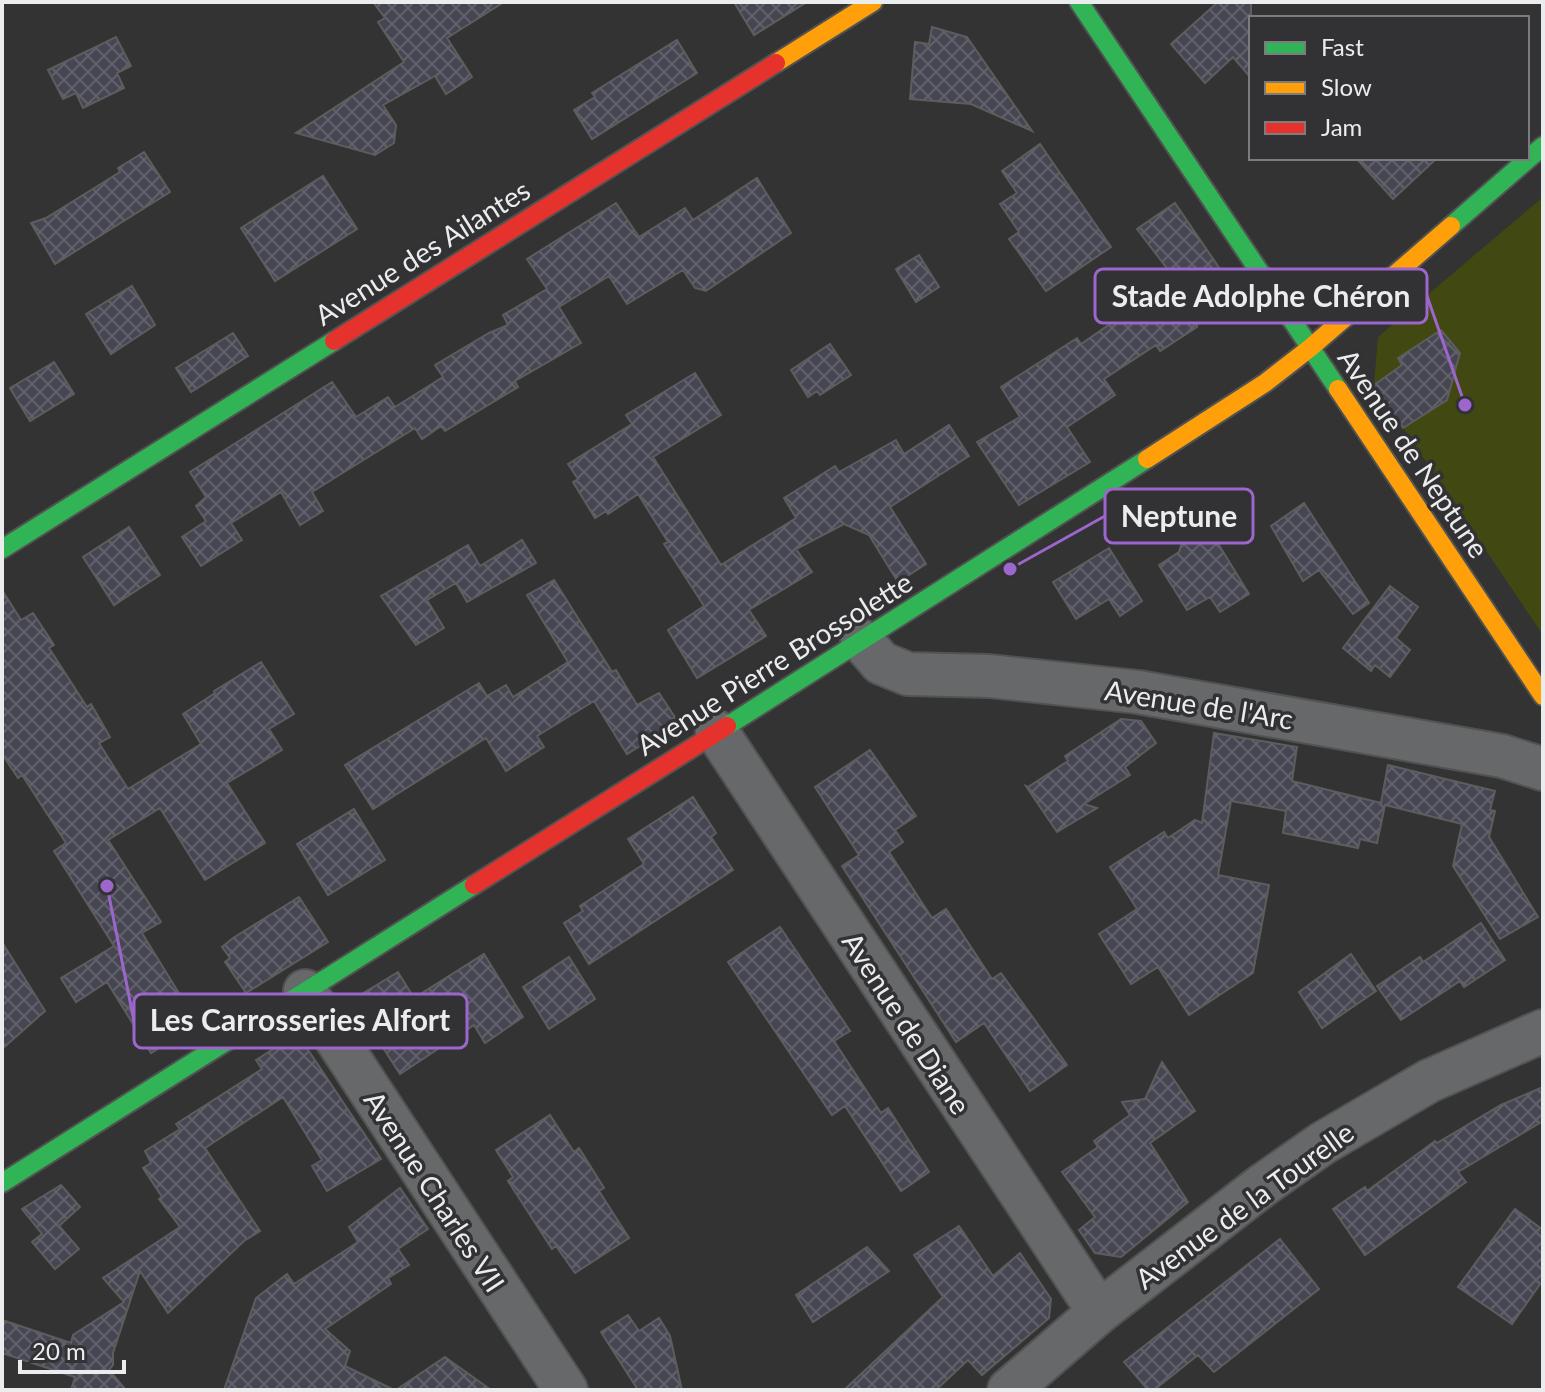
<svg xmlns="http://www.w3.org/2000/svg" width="1545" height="1392" font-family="Lato,sans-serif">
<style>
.pitch{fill:#424811}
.building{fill:url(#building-cross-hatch);stroke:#5d5d5e;stroke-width:2}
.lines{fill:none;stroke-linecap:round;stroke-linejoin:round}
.street-casing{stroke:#515252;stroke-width:46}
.fast-casing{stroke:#515252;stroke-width:22}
.slow-casing{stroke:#515252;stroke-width:22}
.jam-casing{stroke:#515252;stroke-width:22}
.street{stroke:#676869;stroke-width:42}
.fast{stroke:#30b455;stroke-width:18}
.slow{stroke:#ff9f0a;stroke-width:18}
.jam{stroke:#e5322d;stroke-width:18}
.labels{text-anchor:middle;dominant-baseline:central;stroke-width:7;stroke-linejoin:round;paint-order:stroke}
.street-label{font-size:28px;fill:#ebeced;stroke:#323235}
.leader{fill:none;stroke:#9d66cd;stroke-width:3}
.callout-dot{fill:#9d66cd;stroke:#323235;stroke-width:3}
.callout{fill:#323235;stroke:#9d66cd;stroke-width:3}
.callout-label{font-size:30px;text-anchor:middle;font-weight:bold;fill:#ebeced}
</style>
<defs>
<pattern id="building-cross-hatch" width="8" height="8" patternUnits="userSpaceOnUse" patternTransform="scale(2)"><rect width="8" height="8" fill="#464653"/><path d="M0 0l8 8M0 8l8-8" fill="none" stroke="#61616c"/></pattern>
</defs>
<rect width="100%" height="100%" fill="#333334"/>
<path class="pitch" d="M1543,197V635L1374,385L1378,337Z"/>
<path class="building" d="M373,2H504L447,38L472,77L446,94L435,76L383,105L396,125L394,143L375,155L296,133L404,62L378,22L385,18Z
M734,2H807L754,35Z
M1218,2H1251V78L1233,57L1205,83L1171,44Z
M932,27L967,37L1032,131L971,104L910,99L915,42L929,44Z
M116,37L131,66L117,73L124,88L83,108L76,93L63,99L48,70Z
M677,40L697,73L592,139L574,110L595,97L592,93Z
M1040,144L1111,247L1046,291L1009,239L1019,232L1000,204L1017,193L1002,171Z
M144,152L170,192L55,264L31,223L46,218L120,172L118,168Z
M1356,158H1437L1393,199Z
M323,176L357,229L275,281L241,228Z
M757,178L791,233L706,291L695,288L683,270L627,304L609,276L559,307L581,343L515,381L518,387L445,431L441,426L422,439L415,428L312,492L323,511L300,525L281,492L231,523L242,540L201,566L182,537L206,521L196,506L206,497L190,472L332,382L356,417L388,397L395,407L443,377L435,365L489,333L508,325L503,315L547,289L527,259L616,203L639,237L685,208L693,220Z
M1175,203L1222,272L1188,296L1137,229Z
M919,255L939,287L916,302L896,269Z
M1175,279L1199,313L1197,327L1160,351L1156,345L1104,379L1115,395L1067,427L1090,462L1019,505L977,442L1020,417L1001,387L1077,338L1081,344Z
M132,286L155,325L111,354L86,314Z
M1441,330L1460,353L1447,400L1403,428L1374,385L1402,365L1398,358Z
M233,333L248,356L191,392L176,368Z
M830,344L851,375L820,395L817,391L808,397L791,370Z
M54,362L74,394L30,421L10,388Z
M695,373L721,415L653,457L721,565L796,518L784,498L835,466L839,472L896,440L904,454L949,425L969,456L890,507L926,564L898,582L869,535L844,524L796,549L812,572L749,610L766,636L697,678L668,630L704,606L664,544L668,542L638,494L608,514L606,511L595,518L573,482L578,479L568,464L632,424L626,415Z
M1304,503L1369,603L1353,614L1319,570L1303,581L1271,526Z
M1206,524L1249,594L1220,612L1210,597L1187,610L1159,565L1179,552L1183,539Z
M129,527L160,575L114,605L83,557Z
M522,540L536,563L467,602L456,583L427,600L444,628L416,645L381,596L468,545L480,566Z
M1109,548L1142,601L1120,616L1109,599L1076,619L1053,582Z
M554,580L612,672L616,670L637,705L659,693L678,722L627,754L594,701L537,736L544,747L506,771L486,738L373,809L345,765L479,683L487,696L506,685L513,697L568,662L527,595Z
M1390,586L1418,607L1396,638L1410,650L1390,677L1375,665L1371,671L1343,648Z
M2,590L21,620L33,613L54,645L49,648L87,707L91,704L110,737L99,743L128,789L201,744L183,714L215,693L214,691L261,662L294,714L269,729L282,750L227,783L265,843L205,880L160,808L108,840L161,922L142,933L185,1003L177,1007L191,1028L151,1053L107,982L76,1002L61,978L114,946L54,851L66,843L22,775L18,778L2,754Z
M1121,719L1141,721L1156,743L1125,767L1130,775L1084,804L1097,808L1057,832L1026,786L1028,787L1068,761L1065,756Z
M1214,733L1297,747L1292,781L1381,803L1388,765L1495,791L1490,810L1495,811L1489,837L1538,917L1500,939L1453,866L1462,824L1385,805L1377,843L1360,839L1358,848L1283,833L1286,811L1231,801L1218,875L1269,885L1253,973L1189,1015L1158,967L1131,984L1099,934L1137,909L1110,867L1164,832L1168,838L1195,820L1202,823Z
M870,750L916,816L895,830L903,842L889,852L932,918L946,909L992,979L1001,973L1067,1065L1030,1091L984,1023L956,1042L842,866L859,855L815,787Z
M693,797L716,833L711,837L733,870L589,964L564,923L583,911L580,906L644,864L628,839Z
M354,809L385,860L328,895L297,844Z
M299,897L328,942L246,993L225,962L230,958L222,947L233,938Z
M1481,923L1505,960L1464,987L1460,981L1401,1020L1377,986L1420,957L1423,962Z
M780,927L850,1031L834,1041L881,1113L888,1108L929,1172L901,1191L845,1106L832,1115L728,962Z
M2,942L45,1011L2,1049Z
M484,954L523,1017L485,1043L474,1025L400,1074L358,1009L362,994L398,972L414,998Z
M1351,954L1376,991L1322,1028L1299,992Z
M569,957L595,999L549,1029L523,987Z
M289,1039L302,1041L381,1159L327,1191L312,1166L322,1160L283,1097L205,1148L260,1231L244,1241L168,1313L140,1271L113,1353V1365L109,1370L126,1390H71L75,1377L2,1353V1320L71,1343L73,1335L124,1302L103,1278L180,1227L159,1199L162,1197L143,1168L151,1163L145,1151L180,1129L176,1124L262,1069L256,1060Z
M1162,1062L1195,1111L1150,1143L1188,1202L1121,1257L1095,1253L1079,1230L1095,1217L1062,1172L1098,1147L1094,1141L1130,1115L1122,1102L1145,1099Z
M1543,1087V1121L1458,1172L1466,1182L1365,1255L1333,1209L1365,1187L1367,1191L1435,1141L1437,1143L1501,1105Z
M550,1115L574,1152L579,1148L604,1188L599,1191L629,1238L575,1273L556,1246L552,1249L508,1181L513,1177L496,1150Z
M61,1185L80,1207L59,1226L79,1249L55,1269L32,1242L42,1234L22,1209Z
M400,1188L428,1229L398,1249L409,1265L388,1278L391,1284L325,1329L350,1351L345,1366L394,1390H224L256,1298L287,1274L294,1284L358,1242L349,1227Z
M1515,1209L1543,1230V1280L1512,1324L1458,1287Z
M959,1226L993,1276L1020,1253L1051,1299L1049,1318L982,1375L968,1360L936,1390H844L943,1297L914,1255Z
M1280,1239L1319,1289L1214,1372L1198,1355L1154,1390H1148L1124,1362Z
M867,1247L889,1271L813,1322L796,1295Z
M628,1315L639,1331L659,1318L670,1336L682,1390H638L601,1332Z
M445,1357L491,1390H396Z"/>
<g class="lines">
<defs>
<path id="street" d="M862,641L881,663L908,674L989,676L1138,692L1502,756L1543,769
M717,732L1099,1312
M305,991L566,1390
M1009,1390L1099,1312L1263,1185L1323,1143L1429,1081L1543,1031"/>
<path id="fast" d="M1079,2L1338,389
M1451,226L1543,146
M2,549L334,341
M727,726L1147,459
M2,1183L474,885"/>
<path id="slow" d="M776,63L873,2
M1338,389L1543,696
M1147,459L1265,383L1310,348L1451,226"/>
<path id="jam" d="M334,341L776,63
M474,885L727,726"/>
</defs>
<use href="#street" class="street-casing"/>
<use href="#fast" class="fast-casing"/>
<use href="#slow" class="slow-casing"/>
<use href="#jam" class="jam-casing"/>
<use href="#street" class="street"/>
<use href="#fast" class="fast"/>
<use href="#slow" class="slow"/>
<use href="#jam" class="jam"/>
</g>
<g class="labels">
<g class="street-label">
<text transform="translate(422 252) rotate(-32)">Avenue des Ailantes</text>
<text transform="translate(1414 453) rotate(56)">Avenue de Neptune</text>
<text transform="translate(774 663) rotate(-32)">Avenue Pierre Brossolette</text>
<text transform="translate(1199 704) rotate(9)">Avenue de l'Arc</text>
<text transform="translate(907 1023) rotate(57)">Avenue de Diane</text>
<text transform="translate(435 1191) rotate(57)">Avenue Charles VII</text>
<text transform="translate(1244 1205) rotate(-36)">Avenue de la Tourelle</text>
</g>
</g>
<path class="leader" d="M1465 405L1427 296M1010 569L1105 516M107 886L134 1021"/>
<g class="callout-dot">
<circle cx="1465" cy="405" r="8"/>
<circle cx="1010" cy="569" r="8"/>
<circle cx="107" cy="886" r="8"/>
</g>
<g class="callout">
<rect x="1095" y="269" width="332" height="54" rx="8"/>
<rect x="1105" y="489" width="148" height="54" rx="8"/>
<rect x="134" y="994" width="333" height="54" rx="8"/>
</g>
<g class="callout-label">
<text x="1261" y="307">Stade Adolphe Chéron</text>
<text x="1179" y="527">Neptune</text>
<text x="300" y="1031">Les Carrosseries Alfort</text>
</g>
<rect width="1545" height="1392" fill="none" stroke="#ebeced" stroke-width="8"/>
<rect x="1249" y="16" width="280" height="144" fill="#323235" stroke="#7c7c7f" stroke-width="2"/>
<rect x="1265" y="42" width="40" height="12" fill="#30b455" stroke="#7c7c7f" stroke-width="2"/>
<text x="1321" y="56" font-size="24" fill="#ebeced">Fast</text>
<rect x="1265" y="82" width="40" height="12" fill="#ff9f0a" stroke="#7c7c7f" stroke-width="2"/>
<text x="1321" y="96" font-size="24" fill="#ebeced">Slow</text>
<rect x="1265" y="122" width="40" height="12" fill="#e5322d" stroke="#7c7c7f" stroke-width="2"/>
<text x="1321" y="136" font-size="24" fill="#ebeced">Jam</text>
<path d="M20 1360v12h104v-12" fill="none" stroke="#ebeced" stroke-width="4"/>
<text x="32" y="1360" font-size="24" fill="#ebeced" stroke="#323235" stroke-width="6" paint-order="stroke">20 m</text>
</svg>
